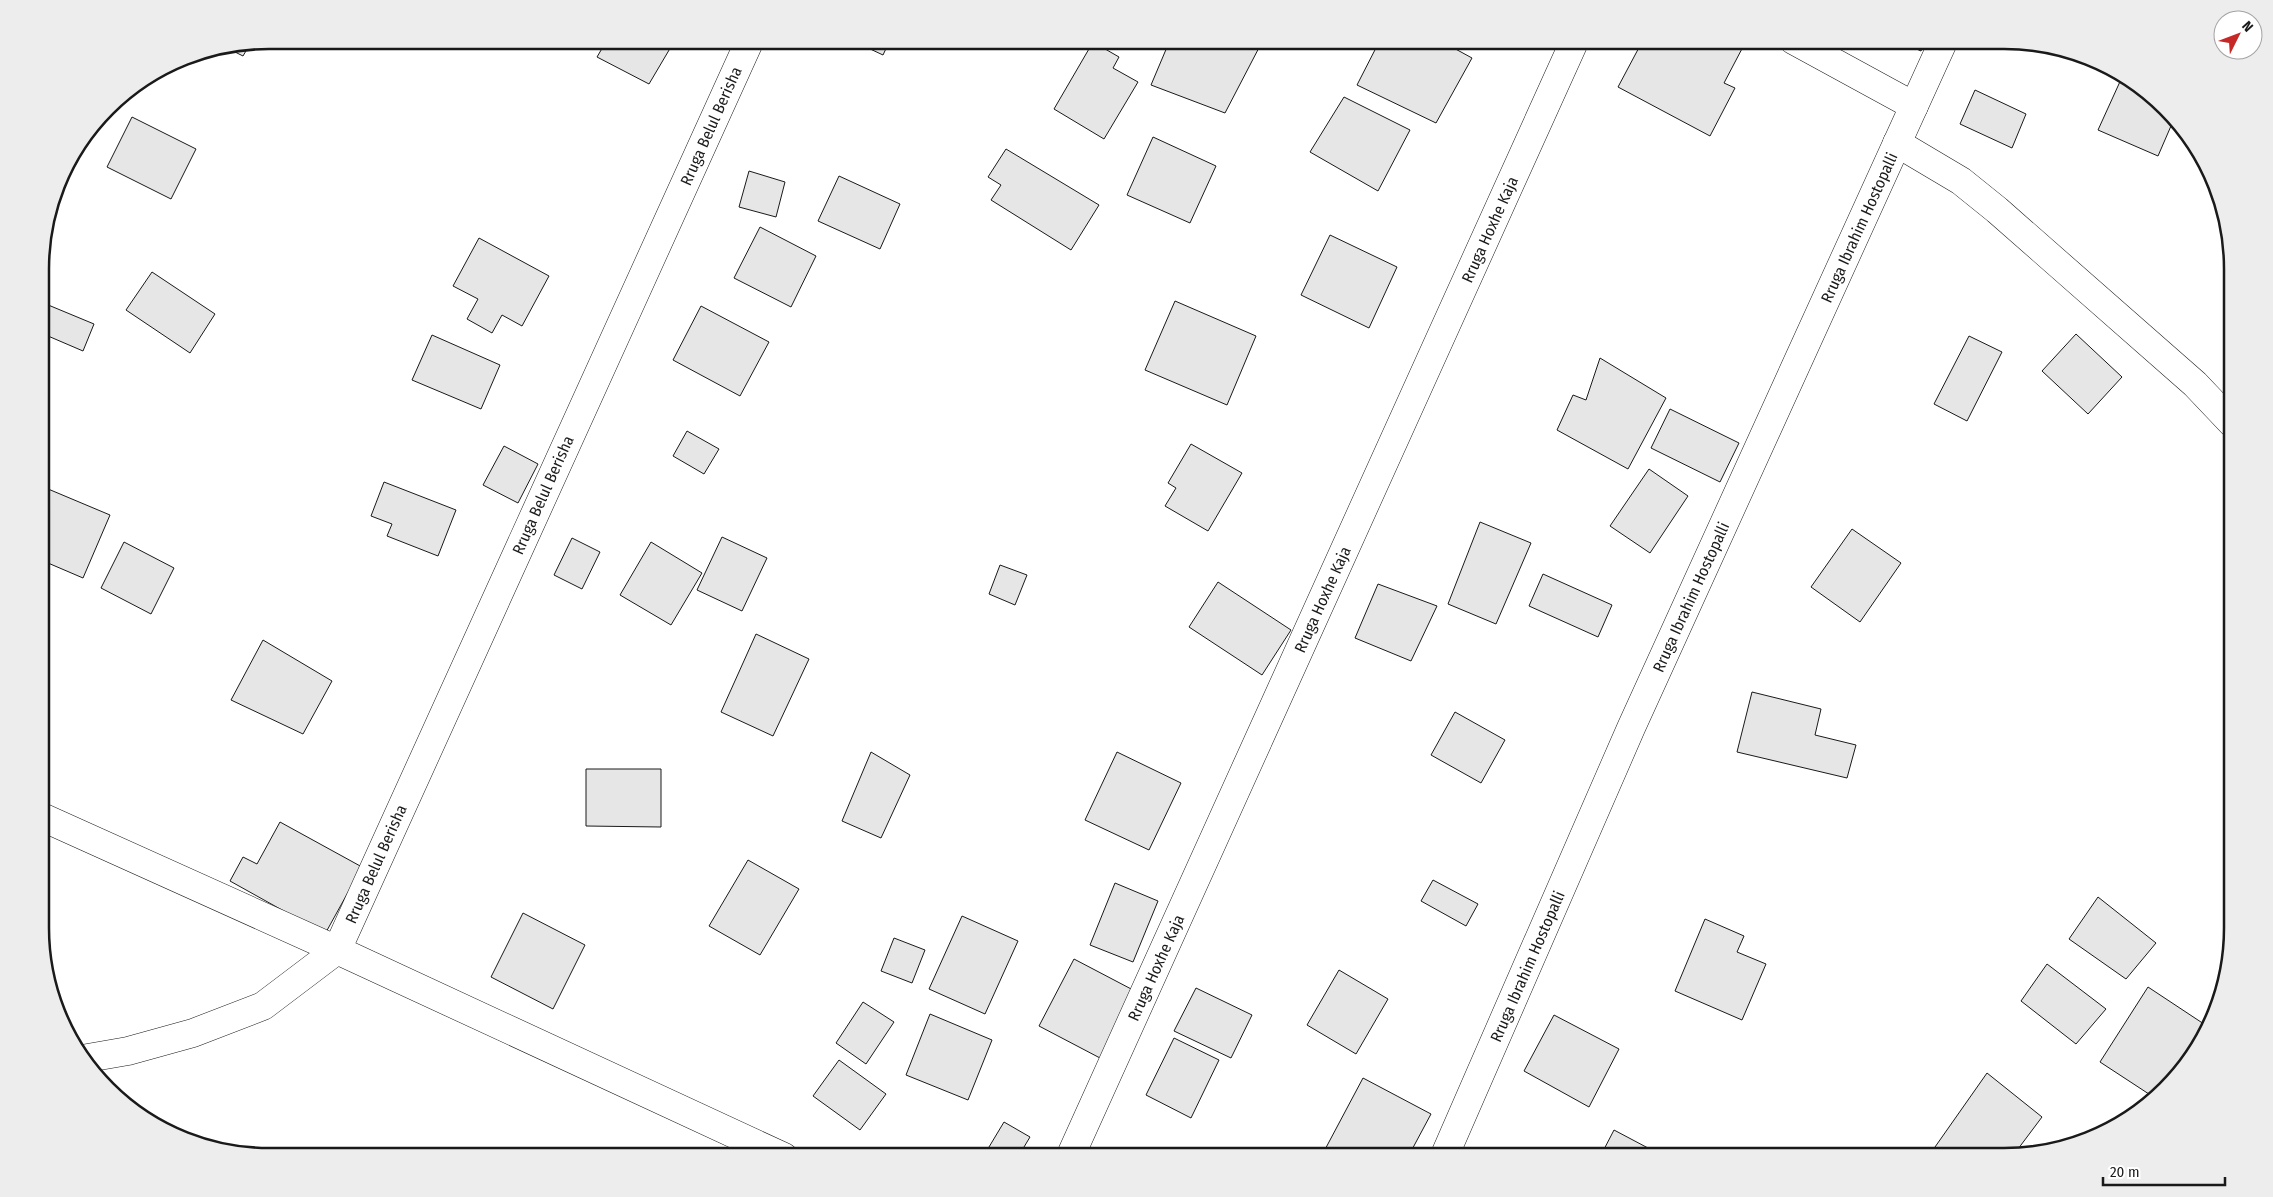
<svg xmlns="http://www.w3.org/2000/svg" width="2273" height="1197" font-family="'Fira Sans Condensed',sans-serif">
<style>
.building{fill:#e6e6e6;stroke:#1a1a1a}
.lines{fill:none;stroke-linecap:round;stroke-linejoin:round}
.minor-casing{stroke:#1a1a1a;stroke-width:29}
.tertiary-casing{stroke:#1a1a1a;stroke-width:29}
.minor{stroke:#fff;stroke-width:28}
.tertiary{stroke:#fff;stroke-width:28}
.labels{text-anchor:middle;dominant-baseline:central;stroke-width:4;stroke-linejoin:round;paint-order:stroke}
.street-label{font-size:16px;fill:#1a1a1a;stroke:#fff}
.rim{fill:none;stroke:#1a1a1a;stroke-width:2.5}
</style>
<rect width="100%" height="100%" fill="#fff"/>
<path class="building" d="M607,40H675L649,84L597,57Z
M851,40H890L883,55Z
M1170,40H1263L1225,113L1151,85Z
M1380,40H1439L1472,58L1436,123L1357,85Z
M1643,40H1739L1745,43L1724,83L1735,88L1710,136L1618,87Z
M1896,40H1926L1921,51Z
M1093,42L1119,57L1113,68L1138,82L1104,139L1054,109Z
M250,44L243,56L227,48Z
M2123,75L2155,97L2174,119L2158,156L2098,130Z
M1975,90L2026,114L2012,148L1960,124Z
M1344,97L1410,130L1378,191L1310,152Z
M132,117L196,149L171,199L107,167Z
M1153,137L1216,166L1190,223L1127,195Z
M1006,149L1099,205L1071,250L991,200L1001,185L988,177Z
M749,171L785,182L776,217L739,207Z
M839,176L900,204L880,249L818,221Z
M760,227L816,256L791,307L734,278Z
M1330,235L1397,267L1369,328L1301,295Z
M479,238L549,276L522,326L502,315L492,333L467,319L478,299L453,286Z
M152,272L215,314L190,353L126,310Z
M1175,301L1256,336L1227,405L1145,370Z
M41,302L94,324L83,351L41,333Z
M701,306L769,342L740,396L673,360Z
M2076,334L2122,377L2088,414L2042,371Z
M432,335L500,365L481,409L412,380Z
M1969,336L2002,352L1967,421L1934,404Z
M1600,358L1666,398L1628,469L1557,430L1573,395L1586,400Z
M1670,409L1739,443L1720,482L1651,448Z
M687,431L719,449L704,474L673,456Z
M1191,444L1242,473L1208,531L1165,506L1176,488L1168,483Z
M504,446L538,464L518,503L483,485Z
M1649,469L1688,496L1650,553L1610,526Z
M384,482L456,510L438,556L387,536L392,524L371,516Z
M41,486L110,515L83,578L41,560Z
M1480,522L1531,543L1496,624L1448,604Z
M1852,529L1901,563L1860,622L1811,587Z
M722,537L767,558L742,611L697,590Z
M572,538L600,552L582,589L554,575Z
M124,542L174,568L151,614L101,588Z
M651,542L702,573L671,625L620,595Z
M1000,565L1027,575L1015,605L989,594Z
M1543,574L1612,605L1598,637L1529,606Z
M1218,582L1291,630L1262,675L1189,627Z
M1378,584L1437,606L1411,661L1355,638Z
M756,634L809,659L773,736L721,712Z
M263,640L332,681L303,734L231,700Z
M1752,692L1821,709L1815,735L1856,745L1847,778L1737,752Z
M1455,712L1505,740L1481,783L1431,755Z
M871,752L910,775L881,838L842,821Z
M1117,752L1181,783L1149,850L1085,820Z
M586,769H661V827L586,826Z
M280,822L362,867L325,934L230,881L243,857L257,864Z
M748,860L799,889L760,955L709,926Z
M1433,880L1478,904L1466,926L1421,901Z
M1115,883L1158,901L1133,962L1090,945Z
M2098,897L2156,943L2126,979L2069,939Z
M523,913L585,945L553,1009L491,977Z
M962,916L1018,941L985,1014L929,989Z
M1705,919L1744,936L1737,952L1766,964L1742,1020L1675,991Z
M894,938L925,950L912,983L881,971Z
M1074,959L1135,991L1100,1058L1039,1026Z
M2047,964L2106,1009L2076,1044L2021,1001Z
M1339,970L1388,999L1356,1054L1307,1025Z
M2148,987L2210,1028L2176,1079L2155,1098L2100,1062Z
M1196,988L1252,1015L1231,1058L1174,1031Z
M863,1002L894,1022L866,1064L836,1043Z
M930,1014L992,1040L968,1100L906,1075Z
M1554,1015L1619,1049L1589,1107L1524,1071Z
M1174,1038L1219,1060L1191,1118L1146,1095Z
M839,1060L886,1094L860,1130L813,1096Z
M1987,1073L2042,1117L2012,1157H1950L1935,1147Z
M1363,1078L1431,1114L1408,1157H1321Z
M1004,1122L1030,1137L1018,1157H983Z
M1614,1130L1665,1157H1600Z"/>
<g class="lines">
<defs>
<g id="minor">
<path d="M1793,40L1914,106"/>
<path d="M1897,143L1961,181L1997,210L2195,384L2232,423"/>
<path d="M42,817L337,950L263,1006L193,1033L128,1051L82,1059"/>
<path id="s1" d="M1070,1157L1575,40"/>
<path id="s2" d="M1444,1157L1631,728L1944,40"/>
</g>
<path id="tertiary" d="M750,40L337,950L784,1157"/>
</defs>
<use href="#minor" class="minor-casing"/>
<use href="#tertiary" class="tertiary-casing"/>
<use href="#minor" class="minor"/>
<use href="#tertiary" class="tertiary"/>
</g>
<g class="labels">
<g class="street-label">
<text transform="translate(711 126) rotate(-66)">Rruga Belul Berisha</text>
<text stroke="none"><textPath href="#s2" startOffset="1018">Rruga Ibrahim Hostopalli</textPath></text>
<text stroke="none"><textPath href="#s1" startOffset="1018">Rruga Hoxhe Kaja</textPath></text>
<text transform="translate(543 495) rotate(-66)">Rruga Belul Berisha</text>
<text stroke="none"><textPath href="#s2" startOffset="612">Rruga Ibrahim Hostopalli</textPath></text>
<text stroke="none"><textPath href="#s1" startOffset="612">Rruga Hoxhe Kaja</textPath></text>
<text transform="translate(376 864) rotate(-66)">Rruga Belul Berisha</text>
<text stroke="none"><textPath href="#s1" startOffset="208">Rruga Hoxhe Kaja</textPath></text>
<text stroke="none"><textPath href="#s2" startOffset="208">Rruga Ibrahim Hostopalli</textPath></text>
</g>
</g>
<path d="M0 0H2273V1197H0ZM269 49H2004A220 220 0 0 1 2224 269V928A220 220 0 0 1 2004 1148H269A220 220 0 0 1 49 928V269A220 220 0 0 1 269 49Z" fill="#ededed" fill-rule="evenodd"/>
<path class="rim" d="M269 49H2004A220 220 0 0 1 2224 269V928A220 220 0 0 1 2004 1148H269A220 220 0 0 1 49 928V269A220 220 0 0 1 269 49Z"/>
<g transform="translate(2238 35) rotate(48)"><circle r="24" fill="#ffffff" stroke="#a3a3a3"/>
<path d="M0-4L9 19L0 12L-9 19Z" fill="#c62828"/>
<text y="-8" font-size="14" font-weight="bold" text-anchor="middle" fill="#1a1a1a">N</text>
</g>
<path d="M2103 1177v8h122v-8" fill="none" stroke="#1a1a1a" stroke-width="2.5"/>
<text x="2110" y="1177" font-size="15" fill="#1a1a1a" stroke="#ffffff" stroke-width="4" paint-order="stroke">20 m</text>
</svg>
